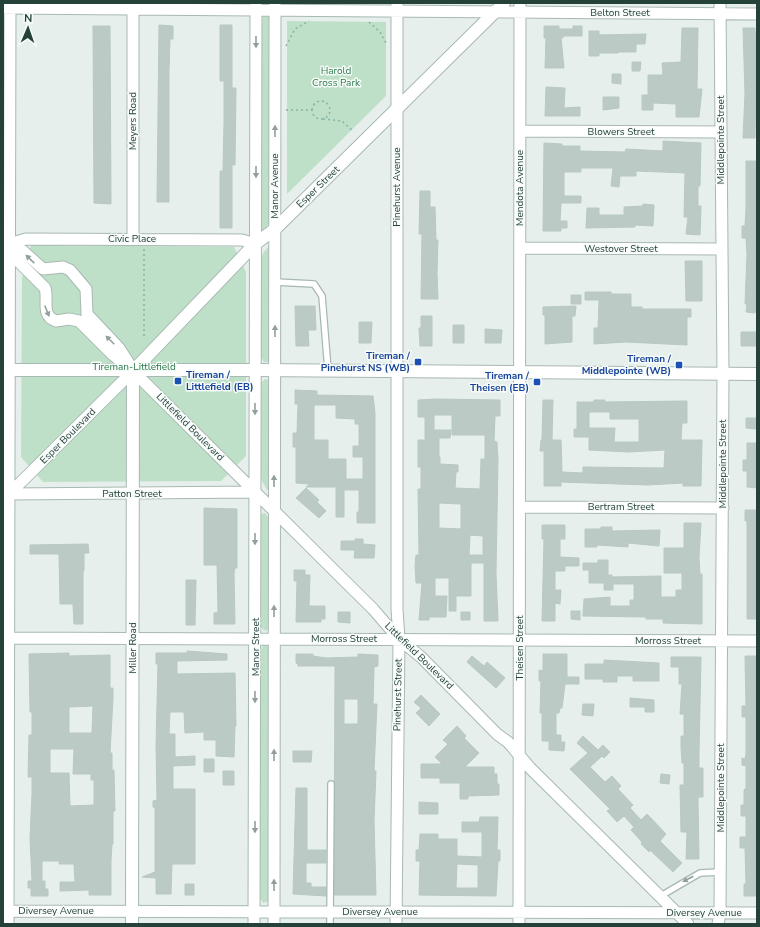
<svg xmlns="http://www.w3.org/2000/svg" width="760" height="927" font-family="'Nunito Sans',sans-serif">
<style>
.green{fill:#bfe0c8}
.building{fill:#bbcac4;stroke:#b8c9c2;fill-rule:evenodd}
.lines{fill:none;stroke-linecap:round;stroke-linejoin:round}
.service-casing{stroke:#a8b8b2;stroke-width:8}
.minor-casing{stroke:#a8b8b2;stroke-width:13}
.tertiary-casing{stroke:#a8b8b2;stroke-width:14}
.path{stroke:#86b3a5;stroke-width:1.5;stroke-dasharray:2 3;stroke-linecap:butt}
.service{stroke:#fff;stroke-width:5.5}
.minor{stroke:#fff;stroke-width:11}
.tertiary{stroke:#fff;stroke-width:12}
.oneway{fill:#92a09c}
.transit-dot{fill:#1a4fb4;stroke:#f7fbf9;stroke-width:1.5}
.labels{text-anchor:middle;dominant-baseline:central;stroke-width:3;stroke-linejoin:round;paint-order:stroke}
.street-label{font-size:10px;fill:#24423a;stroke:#f7fbf9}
.park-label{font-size:10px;fill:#2d7a4b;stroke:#f7fbf9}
.transit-label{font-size:10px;font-weight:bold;fill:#164399;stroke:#f7fbf9;text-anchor:end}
</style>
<rect width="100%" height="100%" fill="#e6efeb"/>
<path class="green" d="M268,16L271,18V221L262,232L261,35L263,17Z
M287,21L386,22V96L287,194Z
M31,245L234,247L246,272V456L221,481L43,482L21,457L22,278Z
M270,245L271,359L268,362H264L261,357V260L263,253Z
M265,379L270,380V489L267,490L261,479V383Z
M265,513L270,520L271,626L266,631L261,628L260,623V522L261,514Z
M266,645L269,646L271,652L269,901L263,903L259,896L260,652L263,646Z"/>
<path class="building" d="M159,25L173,26V39H170L169,71V202H157Z
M220,25H232V88H236L235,165H232V228H220V171H223L224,123V81H220Z
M93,26H110L111,204L94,203Z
M544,26H559V29H573V26H582V36H563V38H561L564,68H545L546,38H544Z
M682,28H698L697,89H702L699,117H676V104L653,103V110H642V95H648V75H663L662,63L681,62Z
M743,28H755V33H757L755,138H743L745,94Z
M589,31H599V35L646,34L645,44H636V52H618V53H599V56H589Z
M632,62H641L640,71H632Z
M612,74H621V84L612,83Z
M546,87L565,88L564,108L580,107V116H545Z
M603,97H619V108L603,110Z
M663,141L701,143L700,186H698V206H701L700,235L686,234L688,217H684L685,173L636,171V176H620L619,187L611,186L613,168H581V172H564V196H581V203H561L560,221H567V228H561V231H543L544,143L562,144V146H580V151L625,152L626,149L663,151Z
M746,161H757V304L755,313L746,312L747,304H745L747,254L746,238H742V226H745L746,209Z
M420,191H430V207H435L436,240H438L437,273L438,299H421L422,234H419Z
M643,204L654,205L653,226L635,225V227L586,228L587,208H599V215H624V207L643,206Z
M685,261H702V301H686Z
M585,292H611V294H631V307H642V309H691V317H687V345L626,342L594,344V328H598L599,300H585Z
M571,295H581V304H571Z
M295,306H315L316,330H308L309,346H296Z
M576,306L575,316H572V342L545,344V315H543V307Z
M421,316H432V346H420L419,328H421Z
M359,322H372L371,343H359Z
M453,325H464V343H453Z
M485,329L502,330L501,343H485Z
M741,332H757V346H741Z
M295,390L317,391V395L373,396L375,413V523H357V512H359V490H344V517H336V487H306L310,484L296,483V447H293V433H297L298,404H295ZM314,405H336V418L355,419V424H359V446H353V457H363V479H346V459H328V440H314Z
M436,399L500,400V416H495L494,441L497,442L498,459L496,574L498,621H484V563H471V596H456V611H449V578H435V596H447L446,617H429V620H419L422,583H416L415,566L416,555H419L418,489H421V467H418V440H425V417H418V400ZM434,415H452V435H485V459H481L480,489L455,488L456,472H458V465L440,464V457H439V438H450L451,430H434ZM439,503L461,504V529L439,528ZM470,535L483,536V555H469Z
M543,400H553L552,440H561L562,472L583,473V467L664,468L665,450L629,452L589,450V437H574V429H577V402H594V400H605V402L687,401V423H682L681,440H702L701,486H683V483L647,485L561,482V486H544V451H540L541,440H542ZM589,412H610V419H639V442H614L615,428H589Z
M746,418H757V429L746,428Z
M747,443H757V488L747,487V471H743V460H747Z
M306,488L319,500L317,502L326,511L319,518L296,498Z
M204,508L237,509V568H235L234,573L235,624H214V613L218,612L217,565H204Z
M745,510H757V619H747V521H745Z
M684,523H701L699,558L700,574H702V624L663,623V619H646V617L583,616L584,599L610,597V606H630V600H634V584H613V590H604V583H589V570H583V563H598V560H608V575H612V577L661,576V597H676V590H682V573H664V548H684Z
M542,525H565V539H560V557L579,558V566H565V571H555V590H561L560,604L555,603V621H542L544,539H542Z
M601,527H612V531L660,530L659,546L628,543V547L597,545V547H585V529H601Z
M355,539H363V544L375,545L374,558H354L355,550H341V541H355Z
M88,544L89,553H84V571H83V624H74L73,604H60L59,554H30V545Z
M294,570H305V575H310L309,606H325V619H321V622H296L297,581H294Z
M186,580H196L195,625H186Z
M571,611H580V620L571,619Z
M338,612H350V623L338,622Z
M461,612H470V620H461Z
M187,651L227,654V660L177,661V674L235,673L236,726H235L234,757L216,756V740H204V732L185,733L184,712H170L169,734H175V757L195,756V765L173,766V789H195V864H172L171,894H156V878L142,877L155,872V808L153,807V801L157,800L156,745L158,664H156V653H187Z
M69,653V656L110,655V688H113V698L110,753H112V770H114L115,811H113V844H112L111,860V895H89V890L60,891V882H75L74,864H59V861H42V881H45V889H48V896H31V888H28V881H32L30,838L32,794V777H28L29,735H32V712H30L29,654ZM93,706L92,733H69V707ZM50,749H74L73,774H91V780H94V805L70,806L69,773H50Z
M296,654H313V656L326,658L358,657V654L378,655V666L374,667L373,704H377L374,771H376L374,821L376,895H334L335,666H298V664L296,663ZM344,699H358V724H344Z
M543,654H567V677H579V684H565L562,708H560L559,713H556V735H561V742H565L564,751L549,750V741H542V713H540L541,681H539V670L543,671Z
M472,656L484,666L487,662L505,678L496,688L467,662Z
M745,656H757V896H744V884H746L745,848H740V837H746V816H741V805H744V790L746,788V766L742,765V758L745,759L746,754V717H742V706H746Z
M671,657H701L699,752V768H703V797H698L699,859H686L687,832H681L680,785H684V763H682L681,747V736H684V714H680L682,684H679V667H671Z
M604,660L659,663V681H633V676H617V682H603V679H585V664H604Z
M421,695L440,714L429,726L416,713L421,708L414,702Z
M630,698L654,700V712H645V707H630Z
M583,704H594L593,716L582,715Z
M457,726L466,736L464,738L479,753L465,767H494V774H497V784H499V795L468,796V799H460V783H440V778H421V764H442L435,757L448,744L443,740Z
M583,736L598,750L603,745L610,752L604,758L602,756L590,767L605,782L612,776L621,786L618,789L633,805L630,808L641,820L647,814L666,834L660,841L682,863L673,872L650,850L649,852L641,844L642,842L631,830L634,827L624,816L617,822L607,811L610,809L570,769L588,753L577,743Z
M293,751H312L311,762H293Z
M204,759H214V772H204Z
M223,771H234V785H223Z
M661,774L670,775L669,784L660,783Z
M296,788H307V850H326V863H306V883H311V887H326V896L293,894Z
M419,802L438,803V814H419Z
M480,817H498L497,850H500V861H498L496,896L419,895L420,861H416V850H419L420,834H438V839H457V856L482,857V832H462V822H479ZM457,864L478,865V888H456Z
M185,884H194V895H185Z"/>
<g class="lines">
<defs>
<path id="service" d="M275,282L314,284L322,296L328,370
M659,897L700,873L720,872
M330,924L331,784"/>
<path id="minor" d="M4,8L757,14
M520,131L721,132
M133,239V3
M9,244L17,260L45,288C49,300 40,315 56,321L69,319L79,321L113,355L133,371L373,609L399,639L421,657L497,734L508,742L531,769L688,924
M9,244L26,239L242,240L255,244
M9,244L23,251L43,269L63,267L70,270L86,289L87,314L119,348L130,365
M520,248L721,249
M9,494L255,492
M6,497L133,371
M520,507L723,508
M4,638L757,641
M3,911L757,913
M8,924L10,3
M254,924L256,3
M274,924L275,3
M396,924L399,639L397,609V3
M519,924L520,3
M718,924L720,913L723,374L720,3"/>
<path id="tertiary" d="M3,370H255L757,374
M133,371L255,244L275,229L504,3
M132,924L133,371"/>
</defs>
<use href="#service" class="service-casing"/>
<use href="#minor" class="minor-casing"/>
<use href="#tertiary" class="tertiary-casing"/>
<path class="path" d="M369,22L380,32L386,43
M286,46L295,29L309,21
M312 110a9 9 0 1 1 18 0a9 9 0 1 1-18 0Z
M286,110H312
M323,119L342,121L353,131
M144,249V337"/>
<use href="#service" class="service"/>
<use href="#minor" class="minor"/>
<use href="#tertiary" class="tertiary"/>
</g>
<defs><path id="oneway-solid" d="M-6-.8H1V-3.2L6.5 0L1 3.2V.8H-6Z"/></defs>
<g class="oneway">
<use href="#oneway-solid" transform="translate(256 42) rotate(90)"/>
<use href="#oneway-solid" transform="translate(275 131) rotate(-90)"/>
<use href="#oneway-solid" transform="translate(256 172) rotate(90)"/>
<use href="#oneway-solid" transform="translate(30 259) rotate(-136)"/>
<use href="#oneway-solid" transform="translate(47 311) rotate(68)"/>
<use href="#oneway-solid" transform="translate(275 331) rotate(-90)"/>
<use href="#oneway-solid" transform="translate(110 340) rotate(-135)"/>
<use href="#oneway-solid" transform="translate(255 409) rotate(90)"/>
<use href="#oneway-solid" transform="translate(274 481) rotate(-90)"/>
<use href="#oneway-solid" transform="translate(255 539) rotate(90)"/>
<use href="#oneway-solid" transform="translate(274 611) rotate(-90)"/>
<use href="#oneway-solid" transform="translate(255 697) rotate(90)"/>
<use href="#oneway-solid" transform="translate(274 755) rotate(-90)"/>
<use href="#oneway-solid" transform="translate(255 827) rotate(90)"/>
<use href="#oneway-solid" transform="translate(688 879) rotate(152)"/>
<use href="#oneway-solid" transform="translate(274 885) rotate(-90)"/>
</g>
<g class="transit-dot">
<rect x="414" y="358" width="8" height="8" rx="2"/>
<rect x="675" y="361" width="8" height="8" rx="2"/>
<rect x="174" y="377" width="8" height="8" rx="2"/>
<rect x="533" y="378" width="8" height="8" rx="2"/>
</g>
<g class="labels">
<g class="street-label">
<text x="620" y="13">Belton Street</text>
<text transform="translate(133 121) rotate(-90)">Meyers Road</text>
<text x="621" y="132">Blowers Street</text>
<text transform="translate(721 140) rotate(-90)">Middlepointe Street</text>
<text transform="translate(275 186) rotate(-90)">Manor Avenue</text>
<text transform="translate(318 187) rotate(-44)">Esper Street</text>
<text transform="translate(397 187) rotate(-90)">Pinehurst Avenue</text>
<text transform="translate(520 188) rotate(-90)">Mendota Avenue</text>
<text x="132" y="239">Civic Place</text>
<text x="621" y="249">Westover Street</text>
<text transform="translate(190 427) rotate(45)">Littlefield Boulevard</text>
<text transform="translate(68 436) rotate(-45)">Esper Boulevard</text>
<text transform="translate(723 464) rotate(-90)">Middlepointe Street</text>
<text x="132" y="494">Patton Street</text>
<text x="621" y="507">Bertram Street</text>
<text x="344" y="639">Morross Street</text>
<text x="668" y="641">Morross Street</text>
<text transform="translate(256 647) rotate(-90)">Manor Street</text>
<text transform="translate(133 648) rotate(-90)">Miller Road</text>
<text transform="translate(520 648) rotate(-90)">Theisen Street</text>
<text transform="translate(419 656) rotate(44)">Littlefield Boulevard</text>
<text transform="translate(398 695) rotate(-89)">Pinehurst Street</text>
<text transform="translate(721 788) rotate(-90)">Middlepointe Street</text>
<text x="56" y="911">Diversey Avenue</text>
<text x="380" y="912">Diversey Avenue</text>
<text x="704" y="913">Diversey Avenue</text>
</g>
<g class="park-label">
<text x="336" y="71">Harold<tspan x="336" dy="12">Cross Park</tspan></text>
<text x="134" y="367">Tireman-Littlefield</text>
</g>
<g class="transit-label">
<text x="410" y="356">Tireman /<tspan x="410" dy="12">Pinehurst NS (WB)</tspan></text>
<text x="671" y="359">Tireman /<tspan x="671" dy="12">Middlepointe (WB)</tspan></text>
<text x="186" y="375" text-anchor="start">Tireman /<tspan x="186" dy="12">Littlefield (EB)</tspan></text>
<text x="529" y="376">Tireman /<tspan x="529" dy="12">Theisen (EB)</tspan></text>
</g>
</g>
<rect width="760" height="927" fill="none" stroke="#24423a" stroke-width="8"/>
<g transform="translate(28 28) rotate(2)" stroke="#f7fbf9" stroke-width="3" paint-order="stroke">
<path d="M0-3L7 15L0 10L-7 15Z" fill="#24423a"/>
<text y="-6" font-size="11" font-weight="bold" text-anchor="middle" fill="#24423a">N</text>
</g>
</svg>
